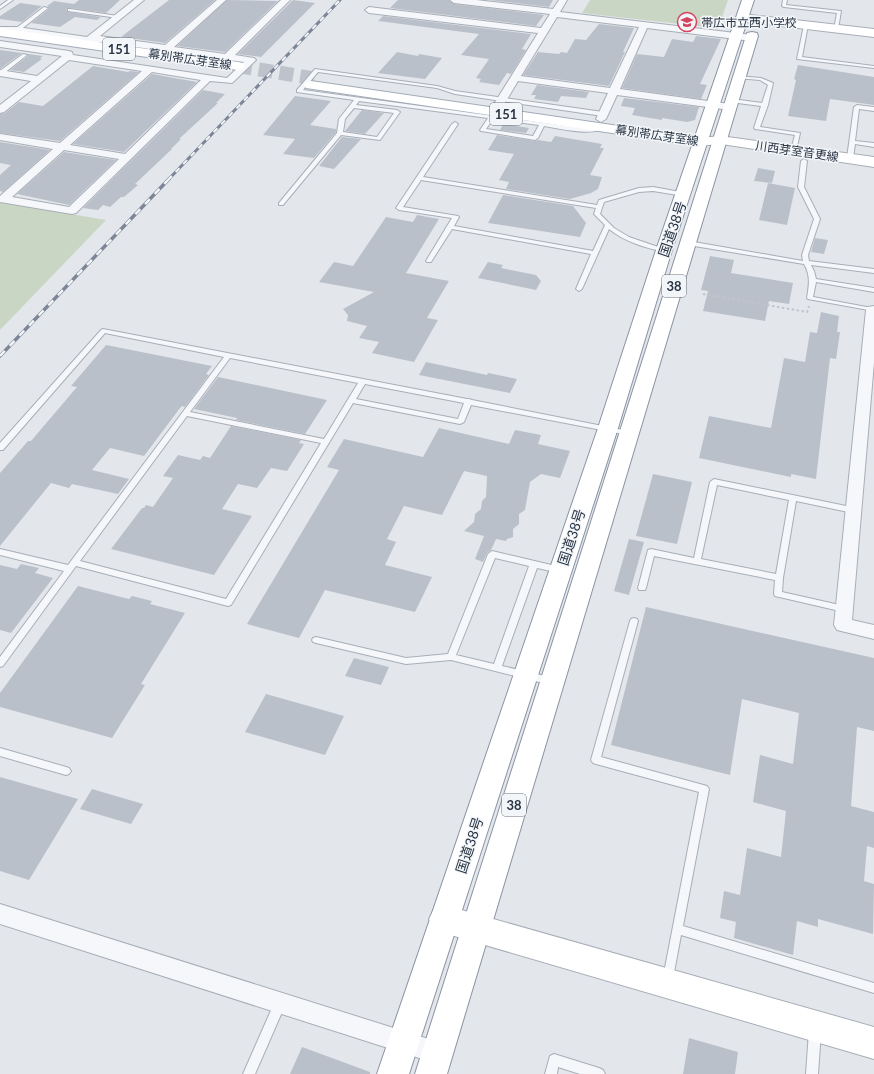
<svg xmlns="http://www.w3.org/2000/svg" width="874" height="1074" font-family="Lato,'Noto Sans JP',sans-serif">
<style>
.green{fill:#c9d6c4}
.building{fill:#bac0ca}
.lines{fill:none;stroke-linecap:round;stroke-linejoin:round}
.primary-tunnel{stroke:#bec3cb;stroke-width:14;stroke-dasharray:14 7;stroke-linecap:butt}
.lane-casing{stroke:#a8aeb7;stroke-width:2}
.street-casing{stroke:#a8aeb7;stroke-width:2}
.secondary-casing{stroke:#a8aeb7;stroke-width:2}
.primary-casing{stroke:#a2abb8;stroke-width:2}
.highway-casing{stroke:#8a94a3;stroke-width:2}
.path{stroke:#c1c5cb;stroke-width:2;stroke-dasharray:2.5 2.5;stroke-linecap:butt}
.lane{fill:#f6f7fa;fill-rule:evenodd}
.street{fill:#f6f7fa;fill-rule:evenodd}
.secondary{fill:#fff;fill-rule:evenodd}
.primary{fill:#fff;fill-rule:evenodd}
.highway{fill:#fff;fill-rule:evenodd}
.rail-far1-casing{stroke:#7c8696;stroke-width:3}
.rail-casing{stroke:#7c8696;stroke-width:3.5}
.rail-far1{stroke:#f3f6f9;stroke-width:2;stroke-dasharray:5.5;stroke-linecap:butt}
.rail{stroke:#f3f6f9;stroke-width:2.5;stroke-dasharray:7;stroke-linecap:butt}
.labels{text-anchor:middle;dominant-baseline:central;stroke-width:3;stroke-linejoin:round;paint-order:stroke}
.far-poi-label{font-size:12px;fill:#2a3545;stroke:#f3f6f9;text-anchor:start}
.far-street-label{font-size:12px;fill:#2a3545;stroke:#f3f6f9}
.shield{fill:#f3f6f9;stroke:#666f7b;stroke-width:1}
.shield-label{font-size:13px;font-weight:bold;fill:#2a3545}
.street-label{font-size:14px;fill:#2a3545;stroke:#f3f6f9}
</style>
<rect width="100%" height="100%" fill="#e3e7ec"/>
<path class="green" d="M590,0H728L720,23L708,27L582,13Z
M0,202L106,220L0,330Z"/>
<path class="building" d="M79,0H120L106,13L70,8L66,9L68,12L101,17L97,20L75,17L60,27L31,23L49,9V7L47,6L54,1L74,4Z
M169,0H215L165,43L121,37Z
M227,0L278,1L225,52L177,46Z
M293,0L315,3L261,57L238,54Z
M398,0H449L454,4L544,15L536,26L390,8Z
M489,0H553L549,7Z
M20,3L42,6L22,22L0,19V16Z
M383,16L531,34L522,49L526,50L511,74L507,73L499,85L479,82L481,79L476,78L489,59L461,55L479,34L378,21Z
M599,24L634,28L623,52H625L609,86L523,75L538,52L559,54L561,52L567,53L575,39L586,40Z
M696,36L721,39L700,84L707,85L701,99L622,88L637,54L664,57L672,39L693,42Z
M0,50L22,53L0,69Z
M397,52L418,56L419,54L442,58L425,79L378,73Z
M28,54L43,56L40,58L42,59L24,72L10,70L28,56Z
M798,65L874,77V105L830,99L826,121L788,116L796,80L794,79Z
M93,66L128,72L130,71L139,72L60,141L0,133V114L5,113L19,102L43,106Z
M152,74L197,82L124,152L73,144Z
M537,85L589,92L586,98L561,96L558,102L534,99L536,95H531Z
M203,90L225,94L216,103H218L179,139H181L171,149H172L135,184L138,185L124,197H121L110,207L103,205L98,210L83,208Z
M295,96L331,101L310,125L336,129V132L314,158L283,154L295,139L263,135Z
M624,98L699,107L695,120L687,122L662,118V120L632,115L635,108L621,106Z
M362,110L384,113L365,134L345,131Z
M503,124L529,128L526,133L500,130Z
M497,135L535,141L538,140L551,142L555,136L602,144L600,148H604L590,175L602,177L598,189L591,193L570,199L506,189L509,182L499,180L514,154L488,150Z
M342,137L361,139L334,169L319,166Z
M0,142L50,150L3,192L0,191V175L11,165L0,163Z
M64,152L116,160L69,205L17,194Z
M758,168L775,171L772,183L754,181Z
M768,183L795,188L787,225L759,220Z
M503,195L573,206L586,223L580,237L488,223Z
M417,215L439,219L406,273L449,281L427,318L438,320L414,362L372,353L379,342L359,338L367,326L347,321L348,315L343,309L374,292L319,282L334,262L353,266L386,217L413,222Z
M815,238L828,240L824,254L811,252Z
M710,256L734,260L731,273L793,283L789,304L769,301L765,321L703,311L708,291L701,290Z
M488,262L503,265L501,268L536,275L541,281L536,290L478,278Z
M821,312L839,316L837,332H840L836,359L830,358L816,479L791,474V477L699,458L709,416L771,428L784,358L805,362L810,332L817,333Z
M106,345L212,366L206,374L209,375L185,407L182,406L180,408L144,456L110,448L92,470L129,479L118,494L72,484L69,488L51,483L0,546V473L28,441H31L77,387L71,386Z
M426,362L487,375L488,373L517,379L510,393L419,375Z
M218,377L327,400L305,434L236,420L237,418L194,409Z
M231,426L301,440L299,443L304,444L287,471L271,468L257,488L238,484L222,509L252,516L214,575L111,549L142,508H144L146,505L153,507L173,478L163,476L178,455L200,460L203,456L210,458Z
M439,428L509,444L515,430L541,435L538,444L570,451L560,478L541,474L530,482L525,510L519,514V524L513,529V537L507,539L506,541L496,539L491,550L487,553L483,562L475,559L484,536L464,531L474,522L475,514L481,509L482,501L486,497L487,476L464,471L442,515L404,506L387,539L396,542L385,565L432,577L415,612L325,590L299,638L247,624L339,470L327,467L344,439L423,457Z
M653,474L692,482L677,544L636,536Z
M629,539L644,542L629,595L614,591Z
M21,564L39,568L35,573L53,578L11,633L0,630V565L17,569Z
M78,586L129,599L132,596L152,601L150,604L185,613L141,684L145,685L112,738L0,707V693Z
M646,607L874,658V731L857,727L851,806L874,812V848L867,846L864,881L874,884L873,934L818,919V927L797,921L793,955L734,938L736,922L720,918L724,891L740,895L747,848L781,857L786,811L753,802L760,755L793,764L799,713L742,699L730,775L611,745Z
M354,658L389,667L381,685L345,676Z
M266,694L344,716L325,755L245,732Z
M0,777L78,799L29,880L0,871Z
M92,789L143,804L131,824L80,809Z
M689,1038L738,1052L735,1074H683Z
M302,1047L370,1072V1074H290Z"/>
<g class="lines">
<path class="primary-tunnel" d="M238,66L318,79"/>
<defs>
<path id="lane" d="M8,0H13L0,9V6Z
M783,0H787L786,5L841,11L838,29L836,30L834,29L837,13L784,7L782,6Z
M44,7L48,8L19,31H15V29Z
M70,9L118,16L120,17L118,18L68,11V9Z
M806,24L808,25L802,57L874,66V68L797,59L804,25Z
M23,54L27,55L3,74H0V71Z
M315,69L437,86L455,91L603,112L606,114L603,116L455,94L437,88L318,72L303,90L582,128L598,127L601,129C589,136 557,128 544,126L538,138L535,140L481,131L480,130L488,118L359,101L356,105L397,110L400,112L380,140L341,135L283,205H279V203L337,133L339,119L354,100L297,92V90ZM354,108L394,113L377,137L343,132L345,119ZM493,119L539,125L533,136L486,129Z
M737,76L761,78L773,83L768,105L760,127L800,133L796,151L791,150L795,135L755,129L754,128L761,106L730,102L729,101L732,99L762,103L768,85L760,80L737,78Z
M857,105L874,107V111L859,109L855,141L874,143V147L855,144L853,158L850,160L847,158L854,107Z
M455,122L458,124L423,177L597,205L599,200L639,188L653,187L686,193V195L684,196L653,191L639,192L604,202L600,214L614,228L629,237L667,250L664,252C644,247 625,242 609,229L582,289L579,291L576,289L591,254L452,229L431,262H427L426,261L452,218L399,210L396,208L452,124ZM421,180L596,208L594,214L605,225L593,251L454,226L459,217L458,216L403,207Z
M804,159L807,161L804,187L820,219L808,255L809,261L874,269V273L811,265L814,271L816,279L874,288V292L816,282L813,297L872,308L874,309V311L808,299L807,298C809,285 811,276 804,264L688,245L685,243L688,241L803,261L802,255L814,219L798,187L801,161Z
M103,329L467,399H469L472,400L628,431L632,433L628,435L471,405L464,422L460,424L353,403L231,605L228,606L76,566L3,666L0,667V657L64,571L0,555V549L68,565L224,357L105,333L3,450H0V443L101,330ZM230,358L358,383L324,439L190,412ZM365,384L464,403L458,419L356,399ZM187,416L321,443L226,599L80,561Z
M714,479L856,508L857,510L853,513L796,501L783,578L782,592L844,606L847,607L848,609L847,611L844,612L775,596L774,594L775,580L654,556L646,588L645,590H639L638,588L648,550L651,549L694,558L710,482ZM717,485L789,500L776,574L701,559Z
M492,551L560,567L563,568L564,570L563,572L560,573L537,568L502,666L554,678L555,681L554,684L551,685L451,660L406,664L316,643L313,642L312,640L313,638L316,637L406,658L448,654L488,554ZM495,558L529,566L494,664L456,655Z
M634,618L637,619L638,621L601,757L707,786L709,789L683,926L874,983V993L681,935L673,978L672,982L668,983L664,982L663,978L699,792L596,764L593,763L591,760L630,621L631,619Z
M0,748L66,767L69,768L71,771L69,774L66,775L0,756Z
M280,998L284,999L286,1003L255,1074H243L276,999Z
M815,1025L819,1027L821,1031L818,1074H806L809,1031L811,1027Z
M554,1054L599,1068L603,1070L605,1074H580L558,1067L557,1074H545L550,1056Z"/>
<path id="street" d="M134,0H144L100,36L165,45L217,0H226L174,47L225,54L281,0H290L235,55L254,58L256,60L254,62L232,83L210,81L76,213L72,214L0,202V196L53,149L0,140V134L60,143L142,71L69,60L4,112L0,113V105L31,81L0,76V70L37,76L62,56L0,47V41L69,51L72,52L73,55L227,78L244,62L100,42L89,43L17,33H0V27H17L87,37ZM152,72L201,80L125,154L70,145ZM64,150L119,159L69,207L12,197Z
M450,0H476L553,9L559,0H567L560,12L752,35L757,38L752,41L647,28L620,89L730,104L735,107L730,110L617,95L606,119L601,122L596,119L608,93L518,81L503,106H495L494,104L538,33L369,13L365,10L369,7L541,28L550,14L454,3ZM557,17L639,27L610,88L521,76Z
M874,306V362L852,620L874,625V639L837,630L834,625L866,310L867,307Z
M0,904L438,1042L446,1045L449,1053L446,1061L438,1064L0,924Z"/>
<path id="secondary" d="M742,14L874,29V37L738,21L736,18L738,15Z
M720,136L874,157V167L715,143L713,140L715,137Z
M444,905L874,1027V1059L444,933L434,929L429,919L434,909Z"/>
<path id="primary" d="M0,28L238,62L243,63L245,66L243,69L238,70L0,36Z
M311,81L701,138L720,136L725,137L727,140L725,143L701,146L306,88L304,85L306,82Z"/>
<path id="highway" d="M742,0H754L672,250L618,428L409,1074H377L598,428L656,250Z
M752,32L757,33L758,36L447,1074H415L746,36L747,33Z"/>
</defs>
<use href="#lane" class="lane-casing"/>
<use href="#street" class="street-casing"/>
<use href="#secondary" class="secondary-casing"/>
<use href="#primary" class="primary-casing"/>
<use href="#highway" class="highway-casing"/>
<path class="path" d="M703,294L807,312L809,306"/>
<use href="#lane" class="lane"/>
<use href="#street" class="street"/>
<use href="#secondary" class="secondary"/>
<use href="#primary" class="primary"/>
<use href="#highway" class="highway"/>
<defs>
<path id="rail-far1" d="M168,180L340,0"/>
<path id="rail" d="M0,356L169,179"/>
</defs>
<use href="#rail-far1" class="rail-far1-casing"/>
<use href="#rail" class="rail-casing"/>
<use href="#rail-far1" class="rail-far1"/>
<use href="#rail" class="rail"/>
</g>
<defs>
<symbol id="school-ring" viewBox="-11 -11 22 22"><circle r="9.5" fill="#f3f6f9" stroke="#d5445f" stroke-width="1.5"/><path d="M0-5L7-2L0 1L-7-2ZM-4 1L0 2.5L4 1V4Q0 6-4 4Z" fill="#d5445f"/></symbol>
</defs>
<g fill-rule="evenodd">
<use href="#school-ring" x="676" y="11" width="22" height="22"/>
</g>
<g class="labels">
<g class="far-poi-label">
<text x="701" y="22">帯広市立西小学校</text>
</g>
<g class="far-street-label">
<text transform="translate(190 59) rotate(8)">幕別帯広芽室線</text>
<text transform="translate(657 135) rotate(8)">幕別帯広芽室線</text>
<text transform="translate(797 151) rotate(8)">川西芽室音更線</text>
</g>
<g class="shield">
<rect x="103" y="38" width="32" height="22" rx="3"/>
<rect x="490" y="103" width="32" height="22" rx="3"/>
<rect x="662" y="275" width="24" height="22" rx="3"/>
<rect x="502" y="794" width="24" height="22" rx="3"/>
</g>
<g class="shield-label">
<text x="119" y="49">151</text>
<text x="506" y="114">151</text>
<text x="674" y="286">38</text>
<text x="514" y="805">38</text>
</g>
<g class="street-label">
<text transform="translate(672 229) rotate(-71)">国道38号</text>
<text transform="translate(571 537) rotate(-72)">国道38号</text>
<text transform="translate(469 845) rotate(-72)">国道38号</text>
</g>
</g>
</svg>
